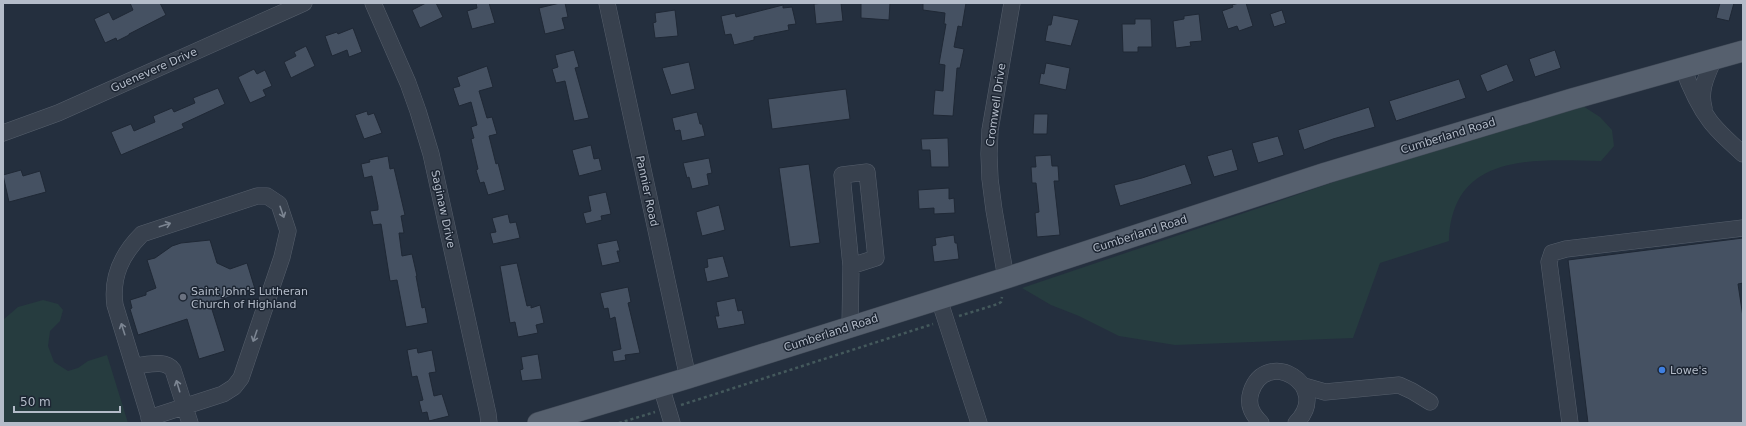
<svg xmlns="http://www.w3.org/2000/svg" width="1746" height="426" font-family="'DejaVu Sans',sans-serif">
<style>
.green{fill:#263c3f}
.building{fill:#455162;stroke:#1f2835}
.lines{fill:none;stroke-linecap:round;stroke-linejoin:round}
.minor-casing{stroke:#565f6c;stroke-width:17}
.major-casing{stroke:#414a57;stroke-width:22}
.path{stroke:#44595c;stroke-width:2.5;stroke-dasharray:3 3;stroke-linecap:butt}
.minor{stroke:#38414e;stroke-width:16}
.major{stroke:#56606e;stroke-width:21}
.oneway{stroke:#7c8592}
.worship-dot{fill:#6b7280;stroke:#1d2633;stroke-width:1.5}
.shop-dot{fill:#3f7fe0;stroke:#1d2633;stroke-width:1.5}
.labels{text-anchor:middle;dominant-baseline:central;stroke-width:3;stroke-linejoin:round;paint-order:stroke}
.street-label{font-size:11px;fill:#b4bcc9;stroke:#1d2633}
.poi-label{font-size:11px;fill:#b4bcc9;stroke:#1d2633;text-anchor:start}
</style>
<rect width="100%" height="100%" fill="#242f3e"/>
<path class="green" d="M1572,99L1600,117L1612,130L1614,146L1601,161C1536,160 1452,151 1449,241L1380,263L1353,338L1175,345L1119,336L1079,316L1051,305L1022,288L1259,208Z
M43,300L58,304L63,310L60,321L50,331L48,346L54,362L68,371L78,368L88,361L107,355L128,423H3V320L18,307Z"/>
<path class="building" d="M130,3H160L166,15L129,34V35L117,41L116,38L105,43L94,19L109,12L113,20L133,10Z
M426,3H436L443,17L420,28L412,10Z
M476,3H489L495,23L472,29L467,11L477,8Z
M560,3H565L568,17L562,18L565,29L545,34L539,8Z
M824,3H841L843,21L816,24L814,4Z
M861,3H890L889,20L861,18Z
M923,3H966L962,27L958,26L954,47L964,49L960,68H957L953,116L933,115L935,90L943,91L945,65L939,64L946,24H944L945,13L923,10Z
M1239,3H1246L1253,26L1239,31L1237,26L1228,29L1222,11L1233,7L1232,5Z
M1720,3H1734L1729,21L1716,18Z
M783,5V8L792,7L796,24L788,25L789,30L754,37V40L734,45L731,34L725,35L721,16L735,13L736,17Z
M675,10L678,36L655,38L653,23L656,22L655,13Z
M1282,10L1286,23L1274,27L1270,14Z
M1199,14L1202,41L1190,42L1191,46L1176,48L1173,21L1184,19V16Z
M1053,15L1079,20L1071,46L1045,41L1048,25H1051Z
M1135,19H1151L1152,47H1138V52H1123L1122,24H1135Z
M353,28L362,52L349,57L347,50L332,56L325,36L337,32L338,34Z
M306,46L315,66L291,78L284,62L296,56L294,52Z
M574,50L579,67L575,68L589,118L574,121L565,81L556,83L552,69L558,67L555,55Z
M1555,50L1561,68L1535,77L1529,59Z
M689,62L695,89L671,95L662,68Z
M1046,63L1070,68L1066,90L1039,84L1041,73L1044,74Z
M1507,64L1514,81L1487,92L1480,75Z
M487,66L493,87L479,91L487,118L492,117L497,134L489,136L496,164L498,163L505,190L488,195L484,182L480,183L476,170L478,169L471,139L474,138L471,127L477,125L471,102L459,106L453,88L460,86L457,77Z
M254,69L257,74L265,70L272,86L263,90L266,96L250,103L238,77Z
M1459,79L1466,98L1396,121L1389,101Z
M218,88L225,104L182,124L184,128L121,155L111,132L131,124L134,131L155,122L153,116L172,108L174,112L195,103L193,98Z
M846,89L850,119L772,129L768,99Z
M1369,107L1375,127L1333,139L1304,150L1298,130Z
M367,111L368,115L374,113L382,133L364,139L355,115Z
M697,112L700,124H702L705,136L682,141L680,130L675,131L672,118Z
M1034,114H1048L1047,134H1033Z
M1278,136L1284,155L1258,163L1252,143Z
M948,138L949,167H931L930,150H922L921,139Z
M591,145L594,159L599,158L602,170L579,176L572,150Z
M1232,149L1238,170L1214,177L1207,156Z
M1051,155L1052,166H1058L1059,181H1054L1060,235L1037,237L1035,213L1039,212L1036,183H1032L1031,167H1036L1035,156Z
M388,156L390,169L394,168L405,215L401,216L404,233H399L402,256L412,254L417,276H416L422,308L425,307L428,323L406,327L397,280L390,281L381,224L373,225L370,211L378,210V206L372,176L364,178L361,164L370,162L369,160Z
M709,158L712,173L707,174L709,185L692,189L689,177L687,178L683,163Z
M809,164L820,243L790,247L779,168Z
M1185,164L1192,184L1120,206L1114,185L1142,178Z
M21,170L23,176L40,171L46,192L9,202L3,175Z
M949,188V199L954,198L955,213L934,214V208L919,209L918,190Z
M606,192L611,214L601,216L602,220L586,224L583,213L591,211L588,196Z
M719,205L725,230L702,236L696,212Z
M508,214L510,223L516,222L520,238L493,244L490,233L496,232L492,218Z
M954,235L955,243H957L959,259L934,262L932,246L936,245L935,238Z
M1743,238V283L1738,284L1743,317V423H1588L1568,260Z
M210,240L217,263L230,269L247,263L255,289L210,303L225,351L199,359L187,319L138,335L130,309L132,308L130,300L146,295V292L156,288L147,260L155,258L172,246L181,243Z
M617,240L620,251H617L620,262L602,266L597,244Z
M723,256L729,277L707,282L704,268L708,267L707,259Z
M517,263L527,306L531,305V308L540,305L544,323L536,325L538,333L518,337L515,322L510,323L500,266Z
M628,287L631,302L628,303L640,353L625,355L626,360L614,362L612,351L621,349L615,317L610,319L608,308L604,309L600,293Z
M735,298L738,311L742,310L745,324L718,329L715,316H719L716,302Z
M417,348L418,353L432,350L436,372L429,373L434,396L442,394L449,416L429,421L427,412L422,413L419,401L423,400L417,376L412,377L407,350Z
M538,354L542,379L522,381L520,370L523,369L521,357Z"/>
<g class="lines">
<defs>
<path id="minor" d="M373,3L408,83L418,111L431,154L488,414L489,423
M607,3L688,378
M1683,68C1690,87 1698,105 1710,121C1719,133 1732,144 1743,154
M1704,108C1699,90 1707,75 1714,59
M3,133L58,113L304,3
M1006,278L994,210L990,179L989,154L990,130L1012,3
M939,299L979,423
M850,327L851,266L842,175L867,172L876,258L851,266
M135,366C147,365 165,359 173,370L190,423
M661,386L672,423
M1304,386L1325,392L1399,385L1412,391L1430,402
M149,418L223,394L234,387L241,378L282,257L288,231L279,204L267,196H257L142,234C122,254 111,276 115,305L151,423
M1261,423C1252,414 1247,405 1251,392C1266,346 1333,386 1296,423
M1570,423L1549,262L1552,253L1566,249L1743,228"/>
<path id="major" d="M538,423L688,378L1006,278L1326,173L1572,99L1743,51"/>
</defs>
<use href="#minor" class="minor-casing"/>
<use href="#major" class="major-casing"/>
<path class="path" d="M959,316L998,304L1001,302L1002,297
M681,405L933,324
M619,423L655,412"/>
<use href="#minor" class="minor"/>
<use href="#major" class="major"/>
</g>
<defs><path id="oneway-shaft" d="M-6 0H5M1.5-3L5.5 0L1.5 3" fill="none" stroke-width="1.6" stroke-linecap="round" stroke-linejoin="round"/></defs>
<g class="oneway">
<use href="#oneway-shaft" transform="translate(282 212) rotate(71)"/>
<use href="#oneway-shaft" transform="translate(165 225) rotate(-18)"/>
<use href="#oneway-shaft" transform="translate(123 329) rotate(-108)"/>
<use href="#oneway-shaft" transform="translate(255 336) rotate(109)"/>
<use href="#oneway-shaft" transform="translate(178 386) rotate(-107)"/>
</g>
<circle class="worship-dot" cx="183" cy="297" r="4"/>
<circle class="shop-dot" cx="1662" cy="370" r="4"/>
<g class="labels">
<g class="street-label">
<text transform="translate(154 70) rotate(-24)">Guenevere Drive</text>
<text transform="translate(996 105) rotate(-82)">Cromwell Drive</text>
<text transform="translate(1448 136) rotate(-17)">Cumberland Road</text>
<text transform="translate(647 191) rotate(78)">Pannier Road</text>
<text transform="translate(443 209) rotate(78)">Saginaw Drive</text>
<text transform="translate(1140 234) rotate(-18)">Cumberland Road</text>
<text transform="translate(831 333) rotate(-18)">Cumberland Road</text>
</g>
<g class="poi-label">
<text x="191" y="291">Saint John's Lutheran<tspan x="191" dy="13">Church of Highland</tspan></text>
<text x="1670" y="370">Lowe's</text>
</g>
</g>
<rect width="1746" height="426" fill="none" stroke="#b4bcc9" stroke-width="8"/>
<path d="M14 406v6h106v-6" fill="none" stroke="#b4bcc9" stroke-width="2"/>
<text x="20" y="406" font-size="12" fill="#b4bcc9" stroke="#1d2633" stroke-width="3" paint-order="stroke">50 m</text>
</svg>
